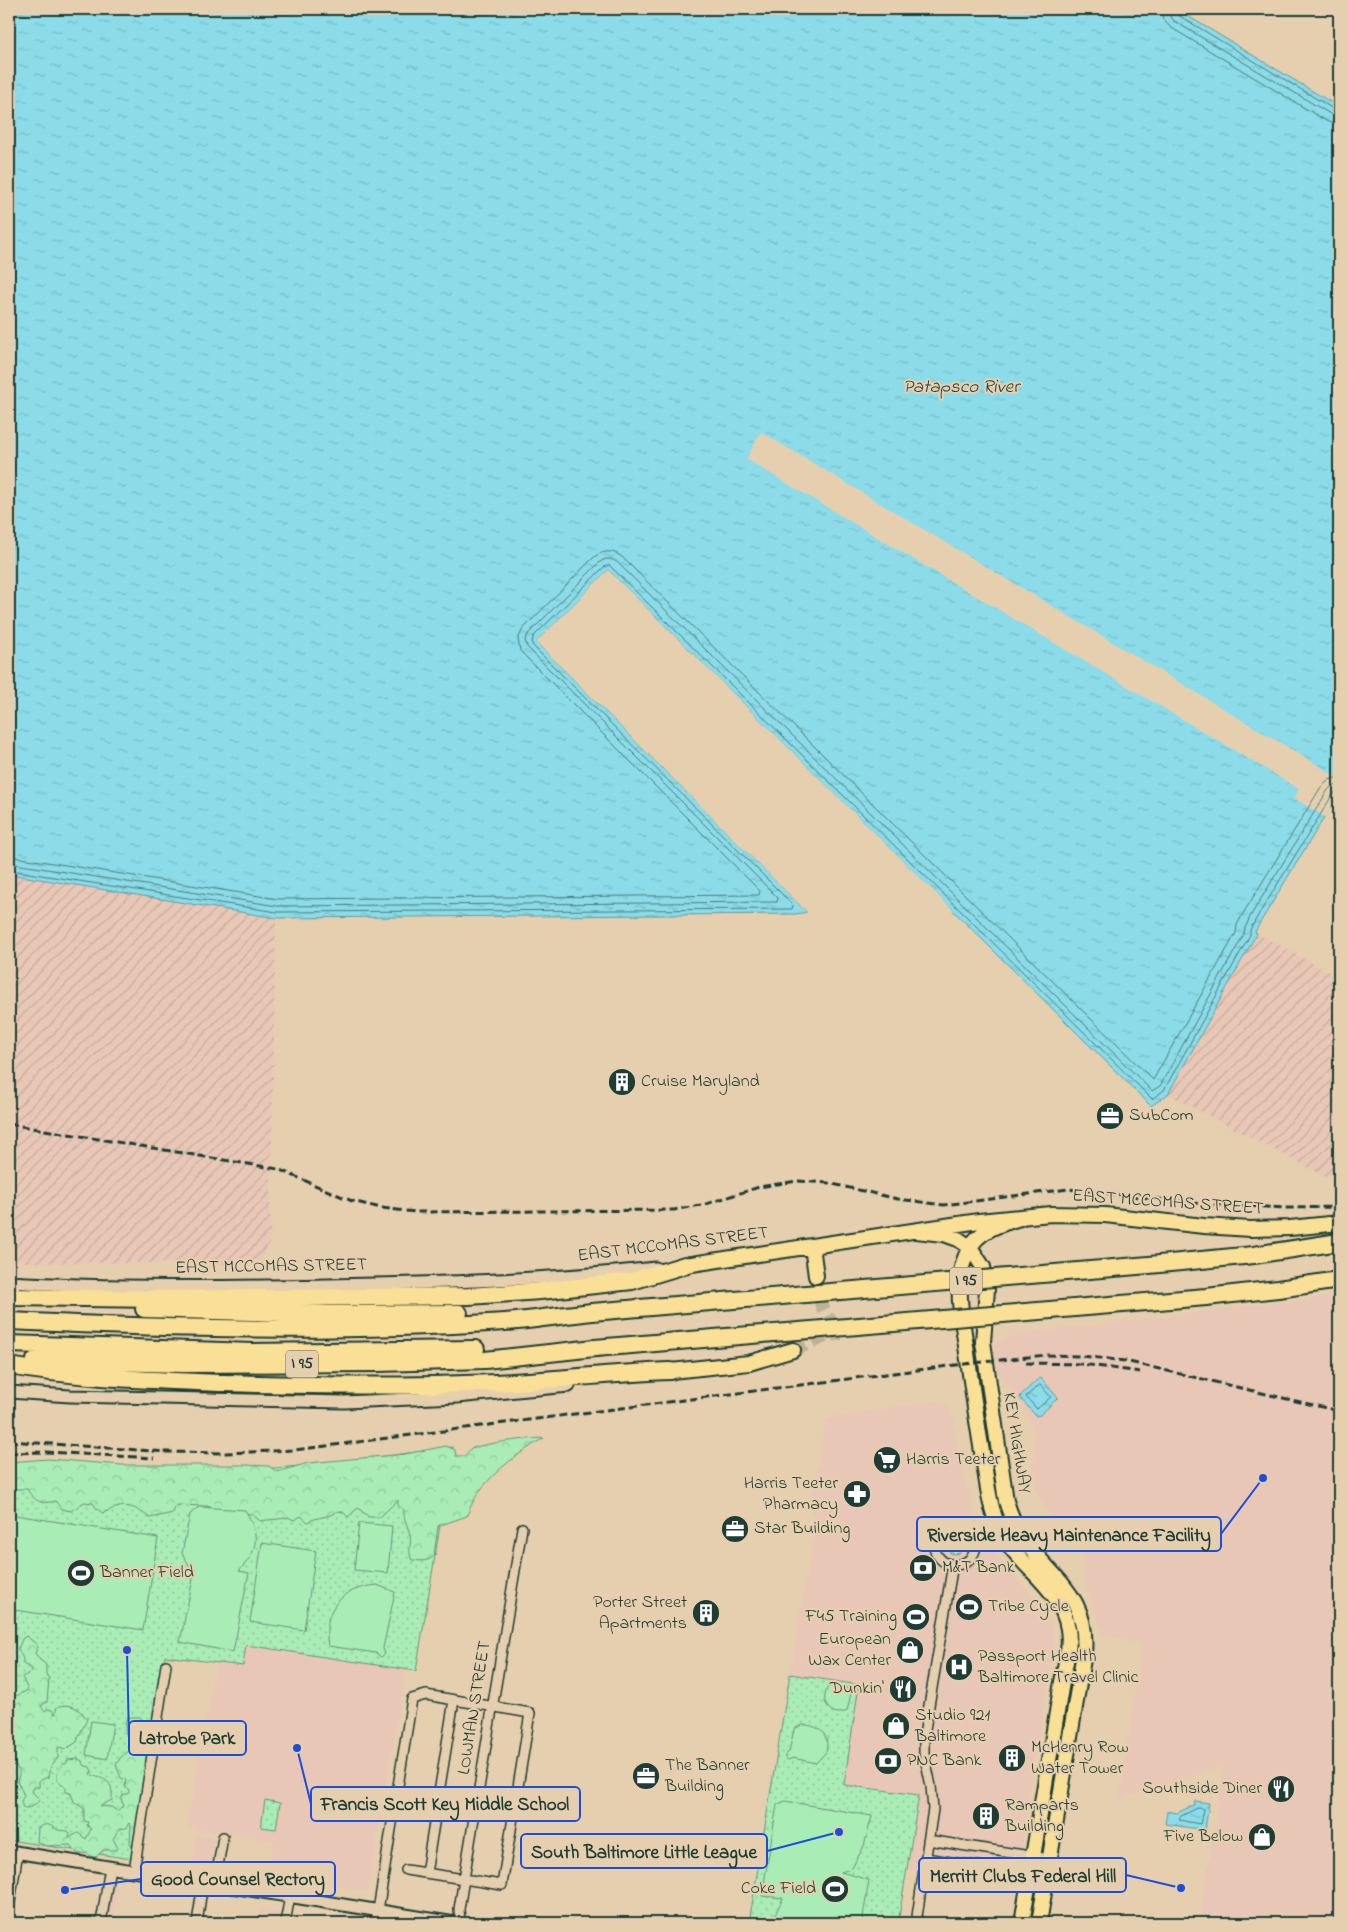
<svg xmlns="http://www.w3.org/2000/svg" width="1348" height="1932" font-family="'Indie Flower',sans-serif">
<style>
.built{fill:#e8c7b6}
.industrial{fill:url(#industrial-furrows)}
.grass{fill:url(#grass-dots);stroke:#649475}
.forest{fill:url(#forest-crowns);stroke:#649475}
.garden{fill:#a9ecb6;stroke:#649475}
.water{fill:url(#water-ripples);stroke:#609ca0}
.pier{fill:#e6cfaf}
.lines{fill:none;stroke-linecap:round;stroke-linejoin:round}
.shore{stroke:#4a7c7c;stroke-width:1}
.primary-tunnel{stroke:#beb296;stroke-width:14;stroke-dasharray:14 7;stroke-linecap:butt}
.minor-casing{stroke:#1f3d34;stroke-width:12}
.tertiary-casing{stroke:#1f3d34;stroke-width:15}
.primary-casing{stroke:#1f3d34;stroke-width:18}
.motorway-casing{stroke:#1f3d34;stroke-width:20}
.minor{stroke:#e6cfaf;stroke-width:9}
.tertiary{stroke:#e6cfaf;stroke-width:11}
.primary{stroke:#fadf96;stroke-width:14}
.motorway{stroke:#fadf96;stroke-width:16}
.rail{stroke:#1f3d34;stroke-width:3;stroke-dasharray:8 4;stroke-linecap:butt}
.motorway-bridge-casing{stroke:#1f3d34;stroke-width:20;stroke-linecap:butt}
.motorway-bridge{stroke:#fadf96;stroke-width:16}
.labels{text-anchor:middle;dominant-baseline:central;stroke-width:4;stroke-linejoin:round;paint-order:stroke}
.shield{fill:#e6cfaf;stroke:#5b6959;stroke-width:1}
.shield-label{font-size:16px;font-weight:bold;fill:#1f3d34}
.poi-label{font-size:18px;fill:#1f3d34;stroke:#e6cfaf;text-anchor:start}
.street-label{font-size:18px;fill:#1f3d34;stroke:#e6cfaf}
.water-label{font-size:19px;font-style:italic;fill:#24453d;stroke:#e6cfaf}
.leader{fill:none;stroke:#1d4ed8;stroke-width:2}
.callout-dot{fill:#1d4ed8;stroke:#e6cfaf;stroke-width:2}
.callout{fill:#e6cfaf;stroke:#1d4ed8;stroke-width:2}
.callout-label{font-size:19px;text-anchor:middle;font-weight:bold;fill:#1f3d34}
</style>
<defs>
<pattern id="industrial-furrows" width="10" height="10" patternUnits="userSpaceOnUse" patternTransform="scale(1.25)"><rect width="10" height="10" fill="#e8c7b6"/><path d="M-1 1l2-2M0 10L10 0M9 11l2-2" fill="none" stroke="#c7ac9d"/></pattern>
<pattern id="grass-dots" width="8" height="8" patternUnits="userSpaceOnUse" patternTransform="scale(1.25)"><rect width="8" height="8" fill="#a9ecb6"/><path d="M2 2h.1M6 6h.1" fill="none" stroke="#91cb9d" stroke-width="1.8" stroke-linecap="round"/></pattern>
<pattern id="forest-crowns" width="20" height="18" patternUnits="userSpaceOnUse" patternTransform="scale(1.25)"><rect width="20" height="18" fill="#a9ecb6"/><path d="M2 6a3 3 0 1 1 6 0M12 15a3 3 0 1 1 6 0" fill="none" stroke="#91cb9d"/></pattern>
<pattern id="water-ripples" width="26" height="14" patternUnits="userSpaceOnUse" patternTransform="scale(1.25)"><rect width="26" height="14" fill="#8bdbe8"/><path d="M2 4q2-2 4 0t4 0M15 11q2-2 4 0t4 0" fill="none" stroke="#78bdc8"/></pattern>
</defs>
<rect width="100%" height="100%" fill="#e6cfaf"/>
<filter id="ink" filterUnits="userSpaceOnUse"><feTurbulence type="fractalNoise" baseFrequency=".02" numOctaves="2"/><feDisplacementMap in="SourceGraphic" scale="10" xChannelSelector="R" yChannelSelector="G"/><feConvolveMatrix kernelMatrix="1 2 1 2 8 2 1 2 1" color-interpolation-filters="sRGB"/></filter>
<g filter="url(#ink)">
<path class="built" d="M1339,1295V1923H1199L1224,1766L1119,1799L1142,1644L1103,1634L1087,1588L1084,1561L1075,1545L1045,1508L1036,1490L1033,1475L1034,1433L1023,1405L997,1372L995,1347L997,1341L1014,1336L1036,1332Z
M935,1401L941,1402L950,1409L956,1427L961,1467L978,1525L991,1548L1016,1578L1039,1601L1051,1621L1055,1648L1032,1772L1018,1884L907,1869L919,1795L843,1785L859,1685L790,1674L816,1519L811,1513L812,1499L825,1424L827,1419L833,1417Z
M246,1645L406,1669L368,1891L267,1875L274,1841L187,1827L216,1662L242,1665Z
M196,1835L214,1838L210,1865L192,1862Z
M112,1885L119,1886L113,1923H106Z
M260,1909L279,1912L277,1923H257Z"/>
<path class="industrial" d="M9,874L276,918L270,1241L259,1264L9,1262Z
M1257,933L1339,978V1184L1168,1094Z"/>
<path class="grass" d="M453,1447L416,1671L246,1645L243,1666L165,1656L131,1859L9,1840V1470L159,1468H276L335,1463Z
M945 1544a10 10 0 1 1 20 0a10 10 0 1 1-20 0Z
M790,1674L859,1685L844,1785L919,1795L898,1923H749Z
M265,1800L280,1803L276,1829L261,1827Z"/>
<path class="forest" d="M544,1438C514,1456 478,1481 467,1516L438,1526L434,1556C428,1562 420,1561 412,1560C407,1551 412,1544 410,1535C408,1525 403,1520 404,1510L398,1506V1500L380,1517H369L358,1508L348,1517L343,1512L338,1511C328,1518 318,1516 308,1522L301,1516L294,1520L288,1517C280,1520 270,1519 260,1521L252,1514L221,1512L208,1506L176,1505L173,1513L150,1518C131,1504 125,1503 103,1513L97,1509L93,1503L84,1502L71,1511L62,1509L55,1501C41,1505 34,1501 27,1489H9V1462L48,1459L122,1465H245L269,1466L277,1472L308,1463L405,1454L446,1446L455,1450L456,1456H465L471,1448C496,1442 519,1439 544,1438Z
M26,1636L34,1642L38,1647L35,1653L39,1659L46,1665V1674L49,1678L47,1702L41,1706L44,1711L48,1709L52,1710L55,1714L57,1707C70,1702 79,1708 87,1719C84,1728 79,1732 77,1742L66,1749L58,1747V1758L51,1766L48,1777L39,1781V1787H34L32,1792L40,1799C35,1806 31,1808 23,1808L21,1801L24,1795L17,1781C20,1774 20,1770 15,1765L9,1767V1744L14,1727L9,1720V1697L18,1695L28,1690L22,1677L32,1672L31,1668L23,1664V1659L18,1649L22,1639Z
M129,1717H140L144,1721H152L155,1723L150,1734L152,1737L151,1741L138,1753L140,1754L147,1752L149,1756L151,1795V1799L147,1801L150,1806L149,1810L136,1825L138,1831L136,1845L132,1846L130,1843L131,1826L129,1823L126,1828L119,1829L113,1839L117,1846L116,1850H103L96,1857H92L87,1853L78,1854L70,1845L46,1846L37,1842L38,1828C48,1821 50,1826 58,1830C61,1831 64,1830 68,1831L70,1833L69,1838L78,1833L86,1839L91,1829L87,1825L88,1822L84,1821V1808L75,1803L70,1793L66,1792V1787L57,1780V1774L62,1765L67,1763V1760L79,1759L82,1761L83,1765L90,1767L92,1771L90,1775C106,1779 113,1780 112,1800L100,1806L111,1807L117,1811L124,1806L121,1799L123,1795L129,1793V1790L125,1787L126,1780L121,1778L116,1764L122,1756L132,1749L125,1731L126,1719Z"/>
<path class="garden" d="M199,1507L245,1510C260,1534 259,1550 239,1571L249,1573L233,1652L180,1642L195,1569L189,1565L182,1553L190,1514Z
M9,1514L158,1538L143,1630L9,1609Z
M359,1523L392,1526L388,1573L354,1570Z
M262,1543L316,1551L304,1630L250,1622Z
M377,1585L395,1592L383,1648L385,1654L381,1657L376,1653L328,1646C322,1609 341,1588 377,1585Z
M829,1686L852,1689L847,1711C830,1719 818,1700 829,1686Z
M91,1721L113,1724L107,1759L86,1755Z
M803,1725C820,1725 830,1735 826,1752L816,1763L793,1758L788,1760L785,1758V1755L789,1752L794,1729Z
M785,1801L872,1816L864,1846L852,1868L841,1872L869,1880L862,1923H771L783,1898L762,1896L777,1805Z"/>
<path class="water" d="M9,9H1176L1339,107V793L1261,921L1255,932L1257,933L1168,1094L1151,1106L608,570L536,642L807,912L796,914L276,918L9,874Z
M1041,1378L1058,1398L1040,1415L1036,1416L1020,1398L1021,1395L1038,1379Z
M1195,1801L1209,1803L1205,1830L1165,1824L1167,1811L1177,1813L1194,1805Z"/>
<path class="pier" d="M761,432L1339,778V793L1325,817L1294,798L1299,789L746,459Z
M608,570L954,911H951L608,573L540,642L810,912H807L536,642Z"/>
<g class="lines">
<path class="shore" d="M1161,9L1163,19L1170,27L1328,122L1339,124
M1168,9L1170,16L1174,21L1332,115L1339,117
M1175,9L1178,15L1335,110L1339,111
M9,856L278,899L759,895L760,891L520,651L518,639L523,629L594,557C604,550 613,550 622,557L1153,1080L1236,933L1237,925L1244,912L1321,787L1329,780L1339,777
M9,863L277,906L777,902L778,898L527,647L525,640L529,633L600,562C605,558 611,558 617,562L1152,1091L1160,1086L1244,934L1245,928L1251,915L1328,790L1332,786L1339,785
M9,870L277,912L792,909L793,905L532,645L533,637L604,567L609,565L1152,1099L1164,1090L1250,935V930L1256,919L1333,794L1339,791
M1040,1385L1051,1397L1037,1409L1026,1397Z
M1200,1807L1203,1809L1200,1824L1179,1820L1180,1817Z"/>
<path class="primary-tunnel" d="M816,1276C819,1299 822,1318 842,1331
M793,1350L825,1336L841,1333"/>
<defs>
<path id="minor" d="M934 1544a21 21 0 1 1 42 0a21 21 0 1 1-42 0Z
M928,1840L1050,1859
M925,1858L1047,1877
M134,1871L166,1665
M426,1873L454,1700
M9,1908L18,1852
M101,1923L110,1867
M197,1923L201,1896L218,1866L223,1837
M285,1923L290,1896
M376,1923L412,1699L426,1695L530,1713L502,1885L406,1870
M460,1923L459,1909L522,1528
M916,1923L933,1809L931,1786L924,1753V1735L953,1564"/>
<path id="tertiary" d="M9,1282C115,1288 221,1287 327,1285C437,1283 546,1280 656,1268
M9,1392L70,1396L344,1402L457,1397L569,1386
M9,1851L455,1923"/>
<path id="primary" d="M916,1231L944,1234L958,1239L970,1247L983,1267L987,1289L983,1342L1006,1501C1011,1517 1017,1532 1028,1545C1057,1582 1089,1599 1084,1653L1039,1923
M812,1246L816,1276
M685,1265L979,1221L1051,1214L1105,1215L1204,1226L1250,1229L1290,1228L1339,1223
M671,1371L749,1363L793,1350
M1022,1923L1062,1682C1065,1665 1071,1646 1068,1629C1061,1585 1016,1566 999,1528C989,1506 987,1481 983,1458C977,1423 972,1388 967,1353C964,1330 958,1305 960,1281C960,1271 964,1259 969,1249C980,1228 1003,1224 1023,1217"/>
<path id="motorway" d="M9,1297L160,1299L469,1296L540,1291L632,1281L685,1265
M144,1309L326,1314L459,1313
M9,1321C174,1329 340,1333 505,1322C534,1320 563,1315 592,1312
M9,1344L253,1352L476,1349
M35,1360L184,1364L377,1363L485,1360L595,1348
M9,1366C79,1378 152,1380 223,1383C314,1386 404,1387 495,1383C554,1380 612,1373 671,1371"/>
</defs>
<use href="#minor" class="minor-casing"/>
<use href="#tertiary" class="tertiary-casing"/>
<use href="#primary" class="primary-casing"/>
<use href="#motorway" class="motorway-casing"/>
<use href="#minor" class="minor"/>
<use href="#tertiary" class="tertiary"/>
<use href="#primary" class="primary"/>
<use href="#motorway" class="motorway"/>
<path class="rail" d="M9,1124L278,1169L352,1201L381,1208L415,1212L674,1210L706,1204L759,1187L797,1181L828,1183L898,1199L944,1205L1068,1189L1203,1204L1288,1208L1339,1207
M1026,1363L1082,1364L1140,1372
M9,1441L167,1452L225,1453L295,1450L956,1365L1046,1355L1082,1356L1125,1361L1339,1411
M9,1453L46,1452L154,1458"/>
<defs>
<path id="motorway-bridge" d="M592,1312L1149,1265L1254,1255L1339,1242
M595,1348L1206,1297L1278,1289L1339,1280"/>
</defs>
<use href="#motorway-bridge" class="motorway-bridge-casing"/>
<use href="#motorway-bridge" class="motorway-bridge"/>
</g>
</g>
<defs>
<symbol id="building-disc" viewBox="-11 -11 22 22"><circle r="9.5" fill="#1f3d34" stroke="#e6cfaf"/><path d="M-4-6H4V6H1V3H-1V6H-4ZM-2.5-4.3h1.7v1.8h-1.7ZM.8-4.3h1.7v1.8H.8ZM-2.5-1h1.7V.8h-1.7ZM.8-1h1.7V.8H.8Z" fill="#fff"/></symbol>
<symbol id="office-disc" viewBox="-11 -11 22 22"><circle r="9.5" fill="#1f3d34" stroke="#e6cfaf"/><path d="M-6-3h4V-5.5h4V-3h4V5H-6ZM-1-4.5V-3h2v-1.5ZM-6 0V1H6V0Z" fill="#fff"/></symbol>
<symbol id="supermarket-disc" viewBox="-11 -11 22 22"><circle r="9.5" fill="#1f3d34" stroke="#e6cfaf"/><path d="M-6-5.5h2.5l.6 2H6L4.5 2H-2.5L-4.4-4H-6ZM-1.5 3.2a1.3 1.3 0 1 0 .1 0ZM3 3.2a1.3 1.3 0 1 0 .1 0Z" fill="#fff"/></symbol>
<symbol id="pharmacy-disc" viewBox="-11 -11 22 22"><circle r="9.5" fill="#1f3d34" stroke="#e6cfaf"/><path d="M-2-6h4v4h4v4h-4v4h-4v-4h-4v-4h4Z" fill="#fff"/></symbol>
<symbol id="bank-disc" viewBox="-11 -11 22 22"><circle r="9.5" fill="#1f3d34" stroke="#e6cfaf"/><path d="M-6-4H6V4H-6ZM0-2.3a2.3 2.3 0 1 0 0 4.6a2.3 2.3 0 1 0 0-4.6Z" fill="#fff"/></symbol>
<symbol id="stadium-disc" viewBox="-11 -11 22 22"><circle r="9.5" fill="#1f3d34" stroke="#e6cfaf"/><path d="M0-5a6.5 5 0 1 0 0 10a6.5 5 0 1 0 0-10ZM-3.5-1.8h7v3.6h-7Z" fill="#fff"/></symbol>
<symbol id="shop-disc" viewBox="-11 -11 22 22"><circle r="9.5" fill="#1f3d34" stroke="#e6cfaf"/><path d="M-5-2.5h2.3a2.7 3.5 0 0 1 5.4 0H5L5.5 6h-11ZM-1.5-2.5h3a1.5 2.3 0 0 0-3 0Z" fill="#fff"/></symbol>
<symbol id="hospital-disc" viewBox="-11 -11 22 22"><circle r="9.5" fill="#1f3d34" stroke="#e6cfaf"/><path d="M-5-5h3v3.5h4V-5h3V5h-3V1.5h-4V5h-3Z" fill="#fff"/></symbol>
<symbol id="restaurant-disc" viewBox="-11 -11 22 22"><circle r="9.5" fill="#1f3d34" stroke="#e6cfaf"/><path d="M-5-6h1v4h1v-4h1v4h1v-4h1v5L-1.5 .5V6h-2V.5L-5-1ZM5-6V6H3V1.5H1.5Q1.5-4 5-6Z" fill="#fff"/></symbol>
</defs>
<g fill-rule="evenodd">
<use href="#building-disc" x="606" y="1066" width="32" height="32"/>
<use href="#office-disc" x="1094" y="1100" width="32" height="32"/>
<use href="#supermarket-disc" x="871" y="1444" width="32" height="32"/>
<use href="#pharmacy-disc" x="841" y="1478" width="32" height="32"/>
<use href="#office-disc" x="719" y="1513" width="32" height="32"/>
<use href="#bank-disc" x="907" y="1552" width="32" height="32"/>
<use href="#stadium-disc" x="65" y="1557" width="32" height="32"/>
<use href="#stadium-disc" x="953" y="1591" width="32" height="32"/>
<use href="#building-disc" x="690" y="1597" width="32" height="32"/>
<use href="#stadium-disc" x="900" y="1601" width="32" height="32"/>
<use href="#shop-disc" x="894" y="1634" width="32" height="32"/>
<use href="#hospital-disc" x="943" y="1651" width="32" height="32"/>
<use href="#restaurant-disc" x="887" y="1673" width="32" height="32"/>
<use href="#shop-disc" x="880" y="1710" width="32" height="32"/>
<use href="#building-disc" x="996" y="1742" width="32" height="32"/>
<use href="#bank-disc" x="872" y="1745" width="32" height="32"/>
<use href="#office-disc" x="630" y="1760" width="32" height="32"/>
<use href="#restaurant-disc" x="1265" y="1773" width="32" height="32"/>
<use href="#building-disc" x="970" y="1800" width="32" height="32"/>
<use href="#shop-disc" x="1246" y="1821" width="32" height="32"/>
<use href="#stadium-disc" x="819" y="1873" width="32" height="32"/>
</g>
<g class="labels">
<g class="shield">
<rect x="950" y="1267.5" width="32" height="27" rx="4"/>
<rect x="286" y="1350.5" width="32" height="27" rx="4"/>
</g>
<g class="shield-label">
<text x="966" y="1281">I 95</text>
<text x="302" y="1364">I 95</text>
</g>
<g class="poi-label">
<text x="641" y="1082">Cruise Maryland</text>
<text x="1129" y="1116">SubCom</text>
<text x="906" y="1460">Harris Teeter</text>
<text x="838" y="1484" text-anchor="end">Harris Teeter<tspan x="838" dy="21">Pharmacy</tspan></text>
<text x="754" y="1529">Star Building</text>
<text x="942" y="1568">M&amp;T Bank</text>
<text x="100" y="1573">Banner Field</text>
<text x="687" y="1603" text-anchor="end">Porter Street<tspan x="687" dy="21">Apartments</tspan></text>
<text x="988" y="1607">Tribe Cycle</text>
<text x="897" y="1617" text-anchor="end">F45 Training</text>
<text x="891" y="1640" text-anchor="end">European<tspan x="891" dy="21">Wax Center</tspan></text>
<text x="978" y="1657">Passport Health<tspan x="978" dy="21">Baltimore Travel Clinic</tspan></text>
<text x="884" y="1689" text-anchor="end">Dunkin'</text>
<text x="915" y="1716">Studio 921<tspan x="915" dy="21">Baltimore</tspan></text>
<text x="1031" y="1748">McHenry Row<tspan x="1031" dy="21">Water Tower</tspan></text>
<text x="907" y="1761">PNC Bank</text>
<text x="665" y="1766">The Banner<tspan x="665" dy="21">Building</tspan></text>
<text x="1262" y="1789" text-anchor="end">Southside Diner</text>
<text x="1005" y="1806">Ramparts<tspan x="1005" dy="21">Building</tspan></text>
<text x="1243" y="1837" text-anchor="end">Five Below</text>
<text x="816" y="1889" text-anchor="end">Coke Field</text>
</g>
<g class="street-label">
<text transform="translate(1168 1203) rotate(4)">EAST MCCOMAS STREET</text>
<text transform="translate(673 1245) rotate(-7)">EAST MCCOMAS STREET</text>
<text transform="translate(271 1267) rotate(-1)">EAST MCCOMAS STREET</text>
<text transform="translate(1016 1443) rotate(81)">KEY HIGHWAY</text>
<text transform="translate(475 1708) rotate(-81)">LOWMAN STREET</text>
</g>
<g class="water-label">
<text x="961" y="387">Patapsco River</text>
</g>
</g>
<path class="leader" d="M1263 1478L1221 1534M127 1650L129 1738M297 1748L311 1804M839 1832L767 1851M1181 1888L1126 1875M65 1890L141 1879"/>
<g class="callout-dot">
<circle cx="1263" cy="1478" r="5"/>
<circle cx="127" cy="1650" r="5"/>
<circle cx="297" cy="1748" r="5"/>
<circle cx="839" cy="1832" r="5"/>
<circle cx="1181" cy="1888" r="5"/>
<circle cx="65" cy="1890" r="5"/>
</g>
<g class="callout">
<rect x="917" y="1517" width="304" height="34" rx="5"/>
<rect x="129" y="1721" width="117" height="34" rx="5"/>
<rect x="311" y="1787" width="269" height="34" rx="5"/>
<rect x="521" y="1834" width="246" height="34" rx="5"/>
<rect x="919" y="1858" width="207" height="34" rx="5"/>
<rect x="141" y="1862" width="194" height="34" rx="5"/>
</g>
<g class="callout-label">
<text x="1069" y="1541">Riverside Heavy Maintenance Facility</text>
<text x="187" y="1744">Latrobe Park</text>
<text x="445" y="1810">Francis Scott Key Middle School</text>
<text x="644" y="1858">South Baltimore Little League</text>
<text x="1023" y="1882">Merritt Clubs Federal Hill</text>
<text x="238" y="1885">Good Counsel Rectory</text>
</g>
<rect width="1348" height="1932" fill="none" stroke="#e6cfaf" stroke-width="30"/>
<rect x="15" y="15" width="1318" height="1902" fill="none" stroke="#1f3d34" stroke-width="2" filter="url(#ink)"/>
</svg>
